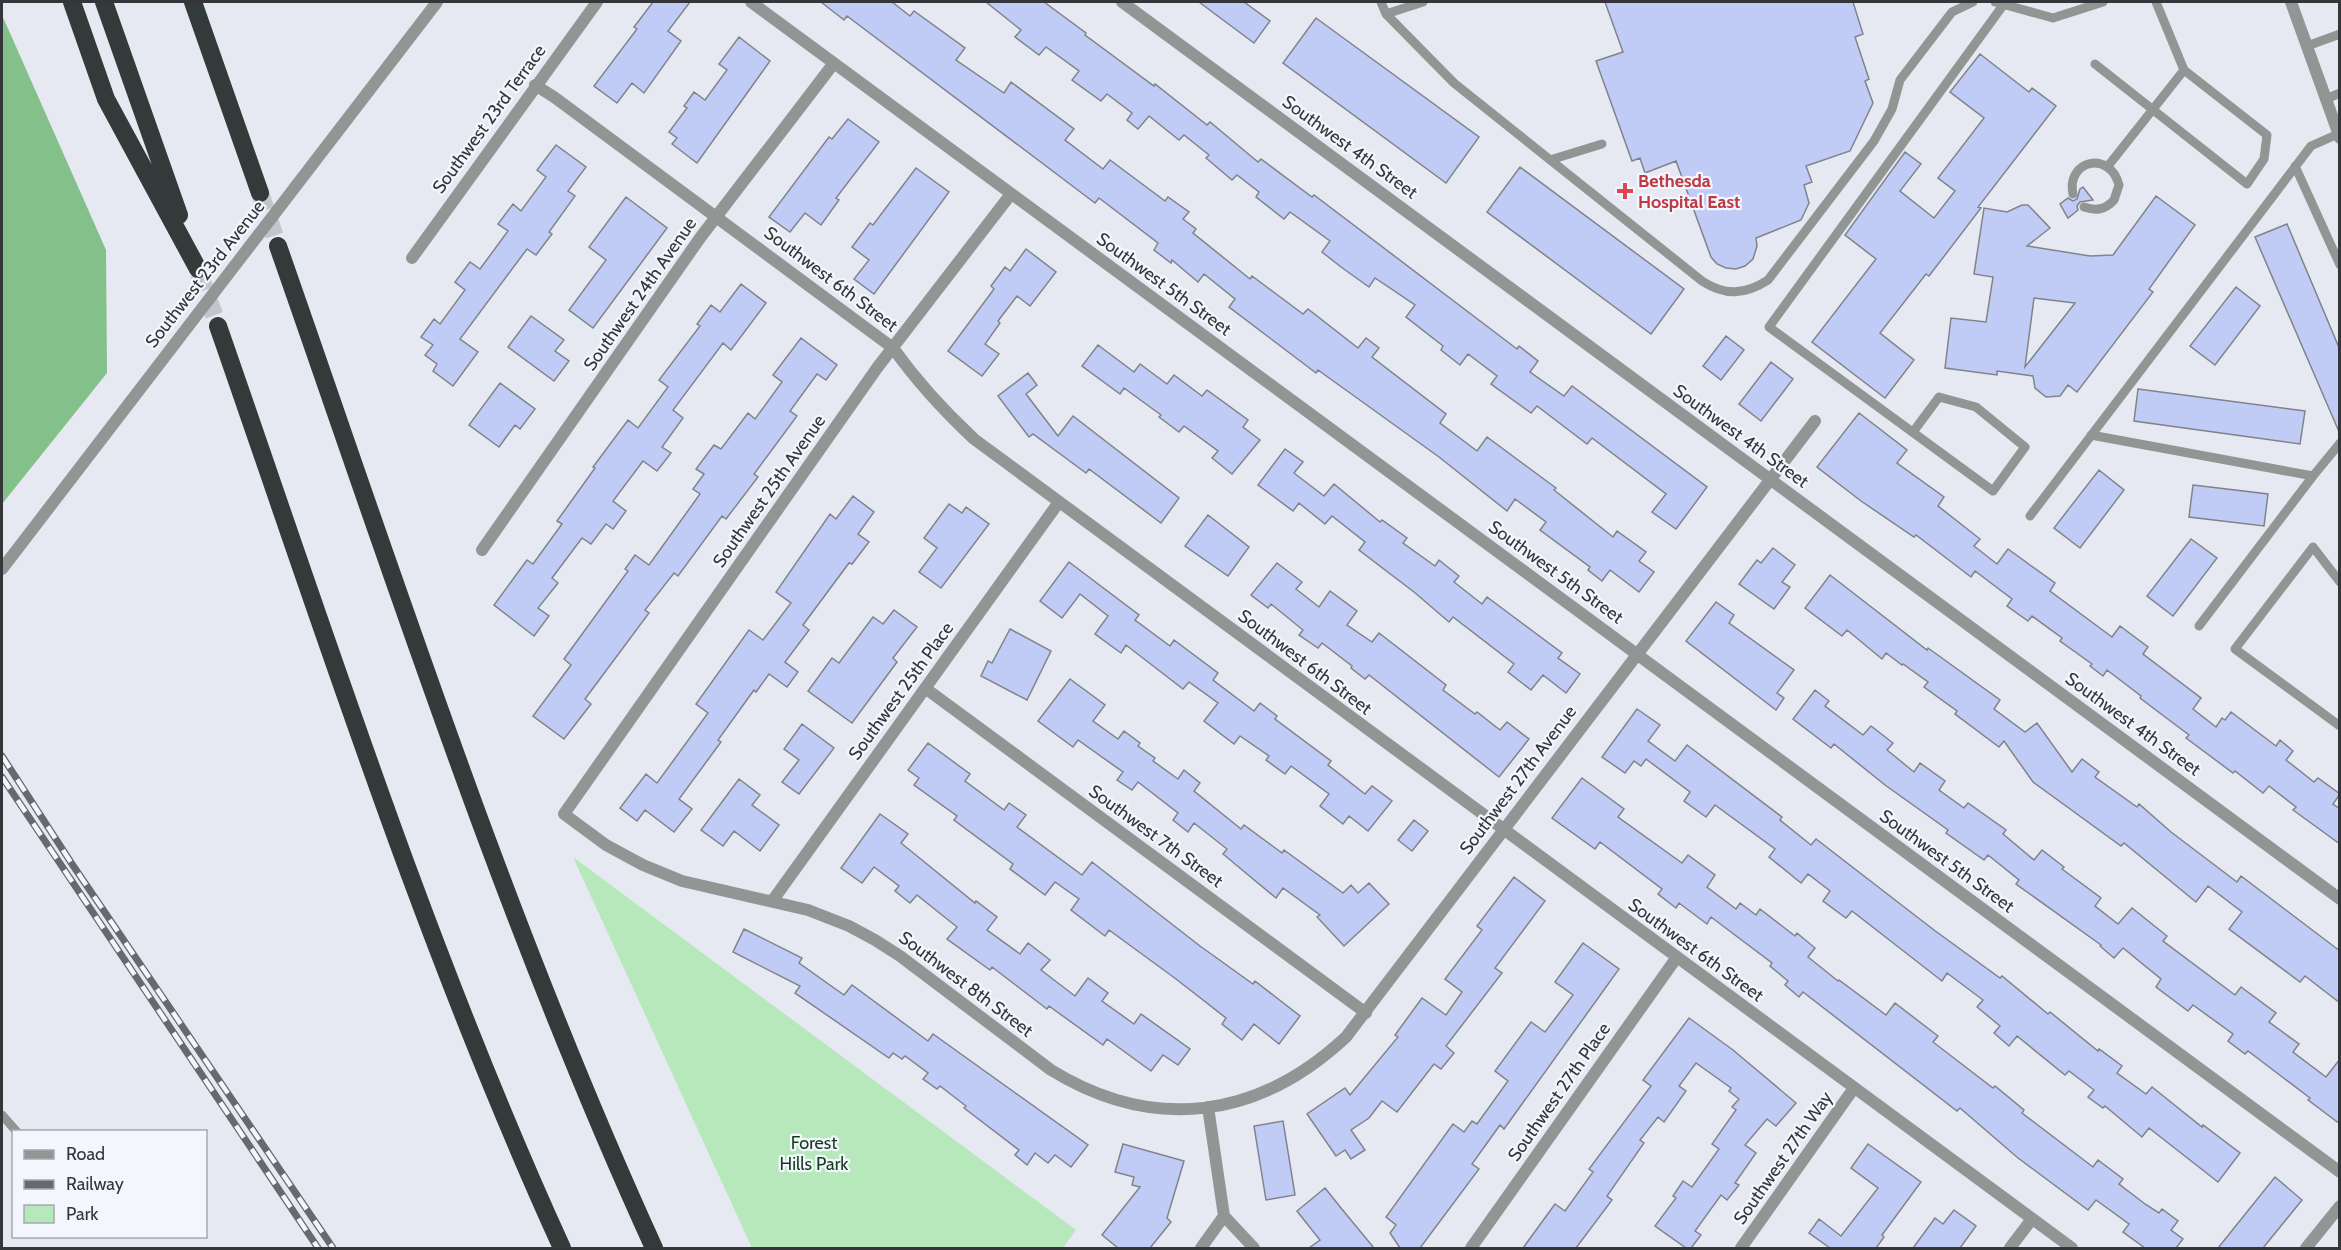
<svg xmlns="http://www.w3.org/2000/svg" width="2341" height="1250" font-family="Cabin,sans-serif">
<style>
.green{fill:#b7e8bc}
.forest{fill:#83c08a}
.building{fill:#c0ccf6;stroke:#81838b;stroke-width:1.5;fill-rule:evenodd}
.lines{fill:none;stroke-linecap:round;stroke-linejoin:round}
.motorway-tunnel{stroke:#c3c5cd;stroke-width:18;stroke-dasharray:18 9;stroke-linecap:butt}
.service{stroke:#919695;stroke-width:9}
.minor{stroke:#919695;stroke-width:12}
.tertiary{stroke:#919695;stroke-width:12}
.motorway{stroke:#323b3a;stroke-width:18}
.rail-casing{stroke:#68696e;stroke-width:7}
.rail{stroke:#f4f6fe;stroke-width:4.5;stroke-dasharray:14;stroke-linecap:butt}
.health-dot{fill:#e0444e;stroke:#f4f6fe;stroke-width:2}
.labels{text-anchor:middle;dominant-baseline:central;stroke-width:4.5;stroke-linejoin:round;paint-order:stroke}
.street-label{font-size:18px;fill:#353639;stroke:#f4f6fe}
.health-label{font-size:18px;font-weight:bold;fill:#be3a42;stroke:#f4f6fe;text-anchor:start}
.park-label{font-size:18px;fill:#123f1b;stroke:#f4f6fe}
</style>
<rect width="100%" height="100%" fill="#e6e9f2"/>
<path class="green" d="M573,857L1076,1230L1063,1248H752Z"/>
<path class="forest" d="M2,15L106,250L107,373L2,504Z"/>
<path class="building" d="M653,2H690L668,31L681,41L644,93L632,83L617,103L594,86L637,29L634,27Z
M821,2H892L910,16L914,11L965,48L956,60L1004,93L1011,82L1074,129L1065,140L1103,169L1110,160L1165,201L1168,197L1189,212L1183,219L1196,229L1193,233L1250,279L1252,276L1303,314L1308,309L1358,348L1366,338L1379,348L1372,357L1446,414L1440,423L1477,451L1487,437L1556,488L1554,490L1613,537L1617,531L1646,552L1639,561L1654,572L1639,592L1610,570L1602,581L1588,570L1590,567L1540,530L1546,522L1515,499L1507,511L1439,457L1318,370L1316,373L1229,307L1235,299L1204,274L1198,282L1172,260L1171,263L1154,250L1158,243L1099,198L1095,203L847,16L844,20Z
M986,2H1044L1086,33L1085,35L1154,86L1155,84L1207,125L1210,122L1258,162L1261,159L1312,197L1314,195L1517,349L1519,346L1538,361L1530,372L1564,396L1572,386L1707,487L1676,529L1652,512L1666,494L1592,438L1587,444L1537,406L1531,413L1491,384L1497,376L1468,354L1460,365L1441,350L1443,346L1406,317L1415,305L1375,278L1369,287L1341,267L1322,252L1330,241L1290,212L1284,219L1256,197L1259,192L1237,175L1232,180L1206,158L1209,155L1184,135L1179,140L1149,116L1138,129L1127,120L1132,113L1107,94L1101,101L1072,80L1079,71L1046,47L1039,55L1015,37L1021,30Z
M1199,2H1244L1270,21L1254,43Z
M1605,2H1853L1863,34L1855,37L1869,79L1865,81L1873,103L1850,151L1806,166L1812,182L1804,185L1809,203L1801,220L1756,238L1757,246L1753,259L1745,266L1736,269L1726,268L1717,264L1711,257L1676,161L1645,173L1640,158L1632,161L1596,61L1623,52Z
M1316,18L1479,137L1446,183L1283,63Z
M739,37L770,61L697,163L672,144L677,138L669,132L687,108L684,106L694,92L705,100L727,70L719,64Z
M1980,54L2029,92L2032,88L2056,106L1978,207L1981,208L1929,276L1926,274L1880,333L1914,360L1885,398L1812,342L1876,259L1845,235L1905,152L1921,164L1900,191L1934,218L1955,191L1938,178L1984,118L1950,92Z
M848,119L879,142L836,198L839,200L821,225L805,213L790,232L769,217L829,137L832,139Z
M556,145L586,167L568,191L575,196L549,232L552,234L536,255L527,249L460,339L478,352L453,386L433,371L437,364L425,355L433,345L421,337L434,319L440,324L465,290L455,282L470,262L480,269L508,231L498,224L513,204L521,211L546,177L537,170Z
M1520,167L1684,289L1651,334L1487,212Z
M916,168L949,192L874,294L854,279L869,260L852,247L870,223L873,225Z
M2083,187L2093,200L2080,202L2077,206L2078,210L2068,218L2060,204L2068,198L2073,201L2077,199L2080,189Z
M2156,196L2195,225L2149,289L2153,292L2077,392L2068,385L2060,396L2046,397L2035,388L2033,376L1997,371V375L1945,368L1951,318L1986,322L1993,277L1974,274L1984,208L2007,212L2022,205H2028L2050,228L2027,246L2090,256L2113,255ZM2034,298L2075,303L2025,367Z
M626,197L667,228L593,328L569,310L606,260L589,247Z
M2287,224L2340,350V434L2255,237Z
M1026,249L1056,272L1030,306L1017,296L998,321L1000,323L985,344L999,354L982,376L948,351L994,289L991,286L1005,267L1010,271Z
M741,284L766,303L731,350L723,343L673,410L683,418L662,447L671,453L657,471L643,461L613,501L626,511L613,529L606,524L591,544L582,538L552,578L558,583L538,608L549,616L534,636L494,605L527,560L533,564L562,524L557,521L595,468L593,467L628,420L638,428L668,387L659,380L700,326L697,324L711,305L720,312Z
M2236,287L2260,306L2215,365L2190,346Z
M531,316L564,340L555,351L569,361L554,381L508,347Z
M1726,336L1744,350L1721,380L1703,366Z
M801,338L837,365L826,380L817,374L790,411L797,416L754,474L758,477L726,519L722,516L678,576L674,573L645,610L649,613L585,699L591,704L564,739L533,716L571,665L564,659L628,571L625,569L635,555L649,565L700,494L693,489L704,474L696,469L714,445L721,449L748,413L755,419L782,382L773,375Z
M1098,345L1134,372L1140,364L1167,384L1174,375L1202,396L1207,390L1248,420L1243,427L1260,440L1232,474L1212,458L1218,451L1184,426L1179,432L1159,417L1161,415L1124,388L1120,394L1082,366Z
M1771,362L1793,379L1761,421L1739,404Z
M1028,373L1037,385L1026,394L1058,436L1073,416L1179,498L1161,523L1089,469L1086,473L1033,434L1029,437L998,396Z
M500,383L535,409L520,429L515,425L499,447L469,425Z
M2138,389L2305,411L2300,444L2134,421Z
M1859,413L1907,450L1897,463L1944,497L1938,506L1980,539L1974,546L1997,564L2008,549L2055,583L2050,591L2112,637L2120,626L2148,647L2143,654L2201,698L2193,709L2216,727L2222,718L2225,720L2231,712L2276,746L2280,740L2293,751L2286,760L2314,782L2318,778L2340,794L2333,804L2340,809V844L2293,810L2296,807L2269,786L2263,793L2235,771L2233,773L2186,738L2189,735L2140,698L2141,696L2107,670L2103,676L2090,666L2092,664L2060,641L2062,638L2032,616L2028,621L2007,606L2012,599L1975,571L1971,577L1916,535L1914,537L1861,501L1817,467Z
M1285,449L1303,462L1294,473L1324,496L1334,484L1380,522L1382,520L1407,538L1403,543L1435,566L1439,560L1459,576L1454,582L1482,604L1487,597L1562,653L1558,658L1580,674L1566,693L1543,675L1531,690L1508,672L1514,664L1453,617L1449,622L1414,592L1359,550L1365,542L1332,516L1325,524L1299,503L1293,511L1258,485Z
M2099,470L2124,490L2080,548L2054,528Z
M2193,485L2268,494L2264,526L2189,517Z
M853,496L874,512L858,534L869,542L852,564L849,563L803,625L809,630L785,662L798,672L787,687L769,674L756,692L754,690L718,740L721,742L679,799L692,809L674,832L645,810L637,821L620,808L646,774L657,783L708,713L696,704L749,630L763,640L791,603L776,592L830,514L836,519Z
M949,504L962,513L966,507L989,524L941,588L919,572L937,548L924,538Z
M1208,515L1249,547L1228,576L1185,546Z
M2191,539L2217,558L2173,616L2147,596Z
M1773,548L1795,565L1782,582L1790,587L1774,609L1739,584L1757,560L1761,563Z
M1069,562L1139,615L1135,620L1170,646L1174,640L1218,673L1213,680L1254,711L1260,703L1277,716L1275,719L1331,761L1328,765L1365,794L1372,786L1392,801L1368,831L1349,816L1343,824L1320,806L1329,794L1291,766L1285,774L1266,760L1269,756L1240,736L1234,744L1204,721L1218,703L1189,682L1183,689L1126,645L1121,653L1095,634L1108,616L1080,594L1062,618L1040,601Z
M1277,563L1302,582L1296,589L1319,607L1330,591L1357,611L1347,625L1372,642L1379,633L1446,685L1443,690L1475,714L1477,712L1500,730L1507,722L1529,739L1499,777L1369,675L1365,679L1351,668L1352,666L1322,643L1318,648L1299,635L1303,630L1271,604L1268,608L1251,595Z
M1830,575L1927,650L1928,648L2000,700L1994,709L2025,732L2037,723L2072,772L2082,759L2099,772L2095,777L2137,807L2139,804L2171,832L2237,882L2241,876L2340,951V1003L2305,976L2300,982L2229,929L2242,912L2208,886L2196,902L2124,843L2121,846L2033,782L2004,741L1999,747L1955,714L1957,711L1924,687L1928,682L1903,664L1902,665L1886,653L1882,659L1847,630L1842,636L1805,608Z
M1716,602L1734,615L1729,623L1794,670L1777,693L1784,698L1776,710L1686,641Z
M894,610L917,627L893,658L897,662L852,723L808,691L832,658L839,663L873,617L883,624Z
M1010,629L1051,651L1027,700L981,676L988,661L992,663Z
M1070,679L1105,705L1093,721L1118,739L1124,731L1140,743L1138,746L1155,758L1153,761L1178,779L1184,770L1200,783L1194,791L1241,829L1244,825L1282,853L1284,850L1343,893L1351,885L1358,893L1369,883L1389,904L1344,946L1317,917L1320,915L1283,888L1276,898L1223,854L1227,849L1194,823L1188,832L1173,820L1178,813L1138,782L1132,790L1117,780L1123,772L1078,740L1073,747L1038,721Z
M1815,690L1829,701L1825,706L1863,735L1871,726L1893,743L1887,750L1914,772L1920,763L1945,781L1939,790L1964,808L1968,803L2006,830L2003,834L2034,860L2042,850L2064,867L2062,869L2101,898L2095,906L2118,924L2132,908L2167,936L2163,941L2235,995L2241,987L2276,1013L2269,1022L2299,1044L2293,1052L2326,1077L2340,1059V1124L2308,1100L2310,1098L2248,1051L2245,1054L2228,1041L2233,1034L2193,1005L2188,1011L2156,987L2161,979L2123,948L2114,958L2100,946L2101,945L2016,884L2019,880L1988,855L1984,860L1946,833L1948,830L1885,785L1834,744L1831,748L1793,719Z
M1637,709L1660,725L1648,741L1675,761L1687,745L1782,817L1780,820L1811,845L1816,839L1934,930L2000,978L2002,976L2048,1014L2050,1012L2098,1051L2099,1049L2122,1066L2117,1073L2146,1094L2152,1087L2202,1127L2203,1125L2240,1153L2218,1182L2149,1128L2142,1137L2105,1106L2103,1108L2088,1097L2094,1090L2069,1071L2065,1075L2017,1036L2009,1046L1994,1033L2000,1026L1977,1007L1983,1000L1947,973L1942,981L1852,911L1846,918L1823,901L1830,891L1808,874L1801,883L1769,857L1775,849L1715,805L1706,817L1684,801L1690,792L1646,759L1641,766L1634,761L1625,773L1602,757Z
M802,724L834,748L799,794L782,782L799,760L784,749Z
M928,743L970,774L965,781L1004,810L1009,803L1026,815L1017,827L1082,875L1092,862L1200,946L1253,984L1255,981L1300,1016L1279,1044L1254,1024L1242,1040L1222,1024L1226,1018L1176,979L1109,930L1105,936L1071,910L1079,899L1055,882L1045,895L1010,869L1013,864L954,820L957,816L914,785L919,778L908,770Z
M1582,778L1624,809L1618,817L1682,863L1688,855L1715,875L1707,887L1736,909L1740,903L1756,915L1760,909L1795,936L1797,933L1815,948L1808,957L1838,981L1839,980L1886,1015L1895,1003L1938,1036L1933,1042L1993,1088L1995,1086L2024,1110L2022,1113L2093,1167L2098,1160L2123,1179L2119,1184L2145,1204L2159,1213L2162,1209L2178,1221L2171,1230L2183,1239L2176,1248H2145L2123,1232L2129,1224L2096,1200L2088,1210L2018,1158L1960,1108L1957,1111L1803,992L1799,997L1785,985L1788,981L1770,966L1772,963L1711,917L1707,924L1679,903L1676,908L1658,894L1662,889L1600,842L1595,849L1552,818Z
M739,779L760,795L752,805L779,825L760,851L734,831L723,846L701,830Z
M880,814L908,834L901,843L975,903L976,901L997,917L987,930L1020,954L1028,943L1050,960L1041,970L1075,996L1088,978L1108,993L1102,1001L1134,1024L1141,1014L1190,1049L1178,1065L1163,1055L1151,1071L1107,1039L1103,1045L1049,1006L1047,1009L992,967L990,970L947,939L957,927L917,895L910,903L895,891L899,886L874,867L862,883L841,868Z
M1414,820L1428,831L1412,851L1398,840Z
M1514,877L1545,901L1495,968L1502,973L1446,1046L1454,1053L1441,1069L1434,1064L1397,1112L1382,1101L1369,1118L1351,1130L1365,1150L1351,1159L1345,1150L1336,1156L1307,1114L1345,1088L1350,1095L1398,1037L1395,1035L1422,998L1446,1015L1462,992L1445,979L1482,930L1477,926Z
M744,929L802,958L799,963L844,995L852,985L928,1041L933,1034L1088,1145L1071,1167L1055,1155L1048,1163L1035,1153L1027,1165L1015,1155L1019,1150L964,1108L966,1106L940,1086L937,1089L923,1079L928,1073L905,1056L902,1059L893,1053L889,1058L795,993L800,986L733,952Z
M1583,943L1619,969L1504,1129L1500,1125L1472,1164L1479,1169L1420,1248H1400L1390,1233L1396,1225L1386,1217L1453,1124L1464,1132L1472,1121L1477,1124L1508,1081L1495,1071L1531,1022L1545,1032L1573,995L1555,982Z
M1689,1018L1733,1050L1796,1103L1776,1126L1767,1119L1745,1145L1756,1153L1735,1183L1739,1185L1727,1200L1721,1195L1695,1231L1701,1235L1691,1248H1686L1655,1226L1676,1198L1673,1196L1683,1181L1692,1187L1719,1149L1712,1144L1736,1110L1732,1107L1739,1099L1729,1091L1731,1088L1696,1063L1679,1086L1686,1091L1664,1122L1658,1117L1640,1140L1644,1143L1607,1196L1612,1200L1576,1248H1523L1555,1204L1565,1211L1593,1172L1589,1169L1651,1086L1643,1080Z
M1283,1121L1295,1195L1266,1200L1254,1126Z
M1123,1144L1184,1161L1167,1218L1171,1222L1150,1248H1118L1102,1235L1140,1187L1132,1185L1134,1177L1115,1172Z
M1868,1144L1921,1182L1882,1235L1884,1237L1876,1248H1830L1809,1233L1819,1219L1841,1236L1878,1188L1851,1168Z
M2275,1177L2302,1200L2263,1248H2218Z
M1325,1188L1341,1208L1374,1248H1309L1320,1240L1297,1211Z
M1954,1210L1976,1226L1960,1248H1913L1935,1218L1943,1224Z"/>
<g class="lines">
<path class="motorway-tunnel" d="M260,193L278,246
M199,273L218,326"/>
<path class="service" d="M1381,2L1386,14L1454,83L1702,281C1725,296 1745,295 1768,280L1874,141L1892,109L1900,80L1952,12L1973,2
M1995,2L2053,18L2103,2
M1386,14L1423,2
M2307,46L2340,34
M2095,64L2247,184L2264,159L2267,135L2184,70L2156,2
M2326,99L2340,93
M1550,160L1602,144
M2108,166L2184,70
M2295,166L2340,265
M2073,194C2066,160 2110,150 2119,185L2114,200C2105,210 2096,211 2084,207
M1913,432L1939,397L1976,407L2025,447L1993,491L1769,327L2004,4
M2091,435L2313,476L2340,443
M2030,516L2311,146L2338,134
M2340,582L2313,547L2235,649L2340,726
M2199,626L2313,476
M2,1115L17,1132"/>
<path class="minor" d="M751,2L2340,1172
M1122,2L2340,899
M535,85L554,97L893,348C918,383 943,410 974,439L2072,1248
M1011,194L877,368L564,814L606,845L643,865L682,881L808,910L849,926L875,940L900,956L1051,1070C1154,1133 1258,1119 1346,1037L1815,421
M412,258L597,2
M482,550L700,238L834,63
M925,688L1366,1013
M773,900L1059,502
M1208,1107L1224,1216L1254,1248
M1201,1248L1224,1216
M1471,1248L1677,957
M1741,1248L1854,1088
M2010,1248L2032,1219
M2306,1248L2340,1206"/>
<path class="tertiary" d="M2291,2L2340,138
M2,569L437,2"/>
<path class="motorway" d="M72,2L106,99L198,269
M104,2L179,215
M193,2L260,193
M278,246C396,583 506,924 654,1248
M218,326C326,636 426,950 562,1248"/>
<defs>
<path id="rail" d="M2,756L72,864L333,1248
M2,777L318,1248"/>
</defs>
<use href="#rail" class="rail-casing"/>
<use href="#rail" class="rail"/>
</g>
<path class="health-dot" d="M1622 182h6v6h6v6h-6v6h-6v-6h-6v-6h6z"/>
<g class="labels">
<g class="street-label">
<text transform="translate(489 119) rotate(-54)">Southwest 23rd Terrace</text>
<text transform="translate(1350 147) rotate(36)">Southwest 4th Street</text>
<text transform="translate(205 274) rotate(-52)">Southwest 23rd Avenue</text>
<text transform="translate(831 279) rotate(37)">Southwest 6th Street</text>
<text transform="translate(1164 284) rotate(36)">Southwest 5th Street</text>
<text transform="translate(640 294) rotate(-55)">Southwest 24th Avenue</text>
<text transform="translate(1741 436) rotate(36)">Southwest 4th Street</text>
<text transform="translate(769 491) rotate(-55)">Southwest 25th Avenue</text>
<text transform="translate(1556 572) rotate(36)">Southwest 5th Street</text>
<text transform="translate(1305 662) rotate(37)">Southwest 6th Street</text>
<text transform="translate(901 691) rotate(-54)">Southwest 25th Place</text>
<text transform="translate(2133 724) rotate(36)">Southwest 4th Street</text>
<text transform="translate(1518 780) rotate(-53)">Southwest 27th Avenue</text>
<text transform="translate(1156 836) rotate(36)">Southwest 7th Street</text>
<text transform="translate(1947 861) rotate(36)">Southwest 5th Street</text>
<text transform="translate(1696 950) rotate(36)">Southwest 6th Street</text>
<text transform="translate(966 984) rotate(37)">Southwest 8th Street</text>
<text transform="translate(1559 1092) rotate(-55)">Southwest 27th Place</text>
<text transform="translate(1783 1158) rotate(-55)">Southwest 27th Way</text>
</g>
<g class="health-label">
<text x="1638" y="181">Bethesda<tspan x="1638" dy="21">Hospital East</tspan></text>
</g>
<g class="park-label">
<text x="814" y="1143">Forest<tspan x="814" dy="21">Hills Park</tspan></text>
</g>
</g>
<rect width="2341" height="1250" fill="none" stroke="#353639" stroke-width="6"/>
<rect x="12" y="1130" width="195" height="108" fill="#f4f6fe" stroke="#a8a9af" stroke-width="1.5"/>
<rect x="24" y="1150" width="30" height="9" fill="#919695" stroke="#a8a9af" stroke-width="1.5"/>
<text x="66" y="1160" font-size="18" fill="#353639">Road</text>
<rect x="24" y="1180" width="30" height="9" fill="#68696e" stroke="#a8a9af" stroke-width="1.5"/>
<text x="66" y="1190" font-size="18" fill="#353639">Railway</text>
<rect x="24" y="1205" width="30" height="18" fill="#b7e8bc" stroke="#a8a9af" stroke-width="1.5"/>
<text x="66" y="1220" font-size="18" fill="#353639">Park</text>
</svg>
